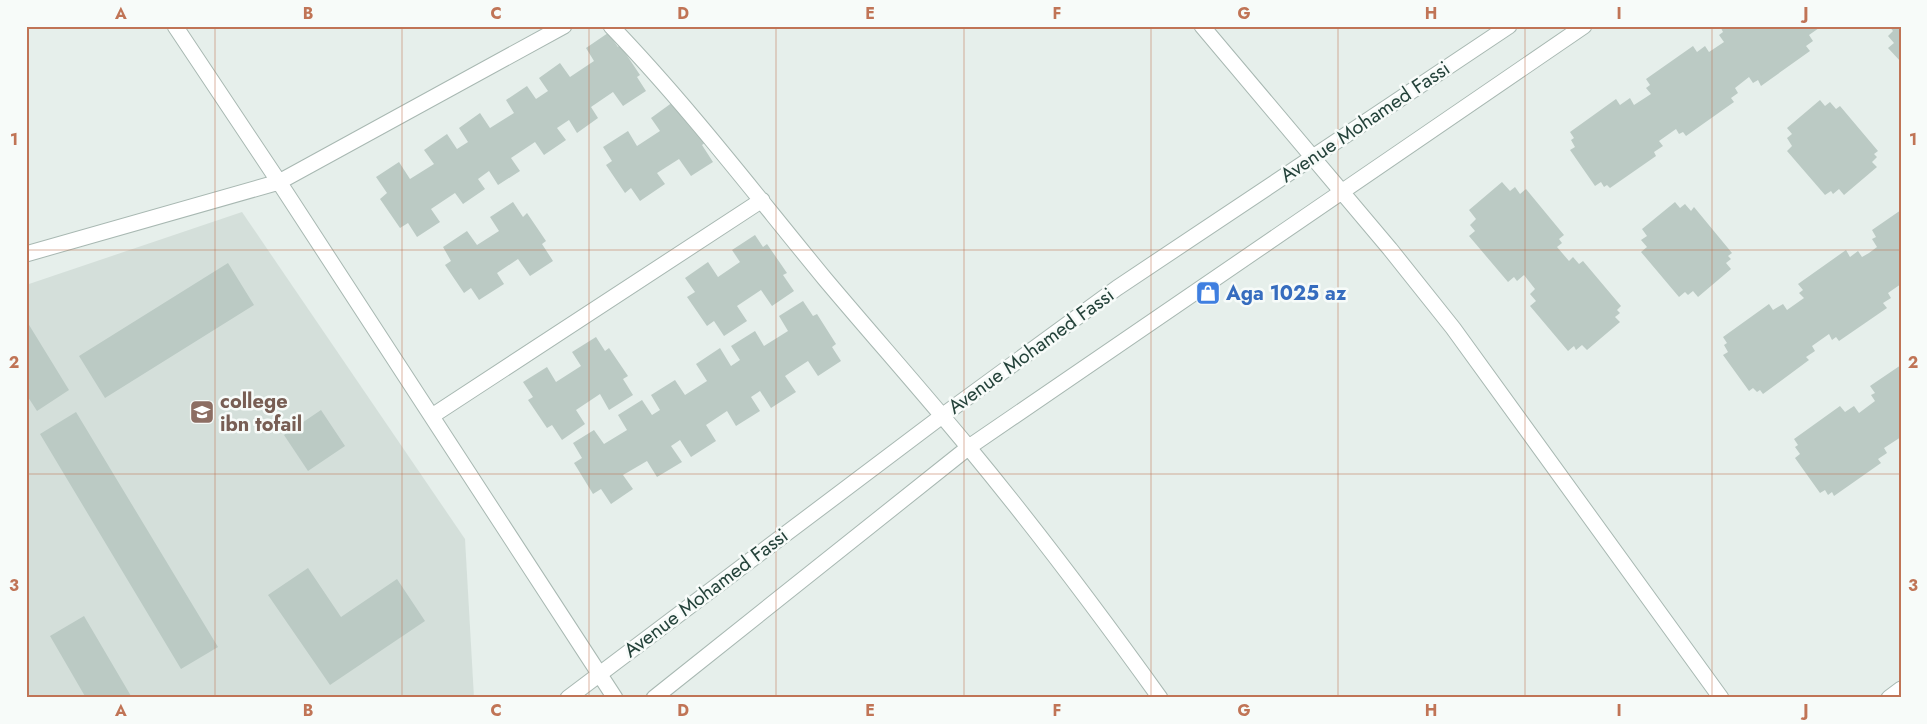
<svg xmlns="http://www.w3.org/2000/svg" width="1927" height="724" font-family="Jost,sans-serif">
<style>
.built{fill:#d4dfda}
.building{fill:#bbcac4}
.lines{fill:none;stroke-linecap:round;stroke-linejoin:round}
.street-casing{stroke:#a8b8b2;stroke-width:17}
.street{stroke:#fff;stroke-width:15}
.grid{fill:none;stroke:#c07456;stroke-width:1;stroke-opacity:0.55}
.labels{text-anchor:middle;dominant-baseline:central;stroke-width:5;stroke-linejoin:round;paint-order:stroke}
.street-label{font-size:20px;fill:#24423a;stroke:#f7fbf9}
.shop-label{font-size:20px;font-weight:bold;fill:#366cbe;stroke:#f7fbf9;text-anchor:start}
.education-label{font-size:20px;font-weight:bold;fill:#785e54;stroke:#f7fbf9;text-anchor:start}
.neatline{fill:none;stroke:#c07456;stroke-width:2}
.grid-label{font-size:16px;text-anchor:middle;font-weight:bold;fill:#c07456}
</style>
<rect width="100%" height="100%" fill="#e6efeb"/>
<path class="built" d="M242,212L465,539L474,698H26V285Z"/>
<path class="building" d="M1720,26H1817L1819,28L1809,35L1813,41L1806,46L1810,51L1761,86L1758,80L1753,83L1749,77L1735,88L1738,93L1731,98L1734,102L1686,136L1683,132L1679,134L1676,129L1659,141L1663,146L1654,152L1656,156L1610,188L1607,185L1604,187L1601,182L1595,186L1570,150L1575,147L1571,140L1574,138L1570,132L1616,99L1620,105L1630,98L1634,105L1651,94L1646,88L1650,85L1646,79L1693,46L1697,52L1705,46L1709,52L1724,42L1719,35L1723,32Z
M1889,26H1901V62L1888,48L1894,43L1888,36L1893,31Z
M608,33L618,47L620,45L640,75L637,77L646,91L623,106L613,92L591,107L598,118L577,133L569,120L557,128L566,140L544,155L535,142L511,158L520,171L498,185L489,171L478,179L485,189L463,204L455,193L431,209L440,222L417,237L408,223L400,228L380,199L387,193L376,177L399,162L410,179L434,164L424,150L447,134L457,149L468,142L459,128L480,113L490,128L514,113L506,100L527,86L536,99L548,91L539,78L560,63L570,77L594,61L586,48Z
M1820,100L1825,106L1830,102L1836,109L1840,106L1878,151L1874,154L1877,157L1872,162L1877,167L1844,195L1839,189L1833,194L1831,191L1825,195L1787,151L1792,146L1787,138L1792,134L1787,128Z
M673,102L706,142L702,145L713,162L691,176L679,159L657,173L665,184L640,201L631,188L625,193L606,165L612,161L603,147L628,131L637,146L660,131L651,118Z
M1502,182L1510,191L1515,187L1520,194L1526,189L1564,235L1559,239L1562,243L1557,247L1569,261L1573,257L1579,264L1583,261L1621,306L1617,310L1620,313L1615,317L1620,322L1587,350L1582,345L1576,350L1574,346L1568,351L1530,306L1536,301L1530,294L1535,289L1524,275L1517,281L1514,277L1508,282L1469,236L1475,231L1470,225L1476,219L1469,210Z
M513,202L523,217L527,213L546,241L542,244L553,261L530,276L518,259L497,273L504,284L479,300L471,288L464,293L445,265L451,261L443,247L467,231L477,245L499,231L490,217Z
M1675,202L1680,208L1685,204L1691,211L1694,207L1732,253L1728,256L1731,259L1726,263L1731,269L1698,297L1693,291L1688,295L1685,292L1679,297L1641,252L1647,247L1641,240L1647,236L1642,229Z
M1901,210V284L1888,293L1891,298L1883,303L1887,308L1839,341L1836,337L1832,340L1829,334L1812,346L1815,351L1806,357L1809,360L1763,394L1760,390L1757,392L1753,388L1749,391L1723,355L1728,352L1724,345L1727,343L1723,337L1769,304L1773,310L1783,304L1787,310L1804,298L1799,293L1803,290L1798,284L1846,250L1850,257L1858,251L1862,257L1869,253L1877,247L1872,239L1876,237L1872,230Z
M755,235L763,247L767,244L787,273L783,275L794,291L772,306L761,290L737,306L747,321L724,336L714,321L707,326L687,297L695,292L685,278L708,262L718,277L740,262L732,250Z
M228,263L254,305L105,398L79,356Z
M803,301L813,316L817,314L836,344L832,347L841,361L818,376L808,361L785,376L796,392L771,408L760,391L751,397L760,411L736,426L727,411L706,425L716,441L691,457L680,440L671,446L682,462L657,477L647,461L623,475L633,489L611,504L601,489L593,494L574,463L582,458L573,443L594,430L604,444L627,430L618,415L642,400L652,415L660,410L651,395L675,380L685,395L707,381L696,364L720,348L731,366L740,360L731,346L755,331L764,346L788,331L779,316Z
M26,320L69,390L37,411L26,394Z
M596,337L605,351L609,348L628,376L623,379L633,395L609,410L600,394L576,410L585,424L562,440L552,425L547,428L528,400L533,397L523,382L547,367L556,382L581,366L572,352Z
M1901,365V437L1884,448L1887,453L1878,459L1881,463L1834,496L1832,492L1828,495L1825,490L1820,493L1795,458L1800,454L1795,447L1798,445L1794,439L1840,406L1845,412L1854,406L1859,413L1875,401L1871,395L1875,393L1870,386Z
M321,410L345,446L308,471L284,435Z
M76,412L218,647L181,669L40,434Z
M308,568L341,617L397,579L425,621L330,685L268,595Z
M84,616L131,696L128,698H86L50,636Z"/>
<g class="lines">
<defs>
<path id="street" d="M175,26L279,182L615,698
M611,26C688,106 755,194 825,279C873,336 922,391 969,448C1036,529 1099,613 1160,698
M1202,26L1390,249L1453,328L1721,698
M26,254L279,182L564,26
M432,416L762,200
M568,698L942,416L1117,288L1509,26
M654,698L969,447L1584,26
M1889,698L1901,689"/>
</defs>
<use href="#street" class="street-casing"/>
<use href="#street" class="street"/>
</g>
<path class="grid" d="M215,26V698M402,26V698M589,26V698M776,26V698M964,26V698M1151,26V698M1338,26V698M1525,26V698M1712,26V698M26,250H1901M26,474H1901"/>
<defs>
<symbol id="shop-square" viewBox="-11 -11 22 22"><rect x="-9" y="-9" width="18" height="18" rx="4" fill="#3f7fe0" stroke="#f7fbf9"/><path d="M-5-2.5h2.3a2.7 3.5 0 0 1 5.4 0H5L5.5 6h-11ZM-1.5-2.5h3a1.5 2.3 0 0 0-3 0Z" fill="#fff"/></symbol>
<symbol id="school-square" viewBox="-11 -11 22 22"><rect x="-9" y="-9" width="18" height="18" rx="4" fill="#8d6e63" stroke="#f7fbf9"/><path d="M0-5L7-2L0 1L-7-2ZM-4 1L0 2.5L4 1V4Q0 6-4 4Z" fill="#fff"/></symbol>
</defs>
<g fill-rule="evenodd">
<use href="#shop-square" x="1194" y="279" width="28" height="28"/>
<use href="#school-square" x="188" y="398" width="28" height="28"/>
</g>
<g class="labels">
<g class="street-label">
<text transform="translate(1365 122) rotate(-34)">Avenue Mohamed Fassi</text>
<text transform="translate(1031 351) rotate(-36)">Avenue Mohamed Fassi</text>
<text transform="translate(706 593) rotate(-37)">Avenue Mohamed Fassi</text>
</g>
<g class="shop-label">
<text x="1226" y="293">Aga 1025 az</text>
</g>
<g class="education-label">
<text x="220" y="401">college<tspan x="220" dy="23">ibn tofail</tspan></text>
</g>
</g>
<rect width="1927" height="724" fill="none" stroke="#f7fbf9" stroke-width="55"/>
<rect x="28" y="28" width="1872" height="668" class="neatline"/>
<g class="grid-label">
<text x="121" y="19">A</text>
<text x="308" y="19">B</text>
<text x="496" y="19">C</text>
<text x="683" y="19">D</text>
<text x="870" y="19">E</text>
<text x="1057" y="19">F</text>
<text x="1244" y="19">G</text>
<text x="1431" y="19">H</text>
<text x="1619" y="19">I</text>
<text x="1806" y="19">J</text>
<text x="14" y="145">1</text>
<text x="1913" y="145">1</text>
<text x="14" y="368">2</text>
<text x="1913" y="368">2</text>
<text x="14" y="591">3</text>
<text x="1913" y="591">3</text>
<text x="121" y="716">A</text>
<text x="308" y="716">B</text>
<text x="496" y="716">C</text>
<text x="683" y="716">D</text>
<text x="870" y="716">E</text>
<text x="1057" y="716">F</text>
<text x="1244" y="716">G</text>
<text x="1431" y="716">H</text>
<text x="1619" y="716">I</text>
<text x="1806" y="716">J</text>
</g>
</svg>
